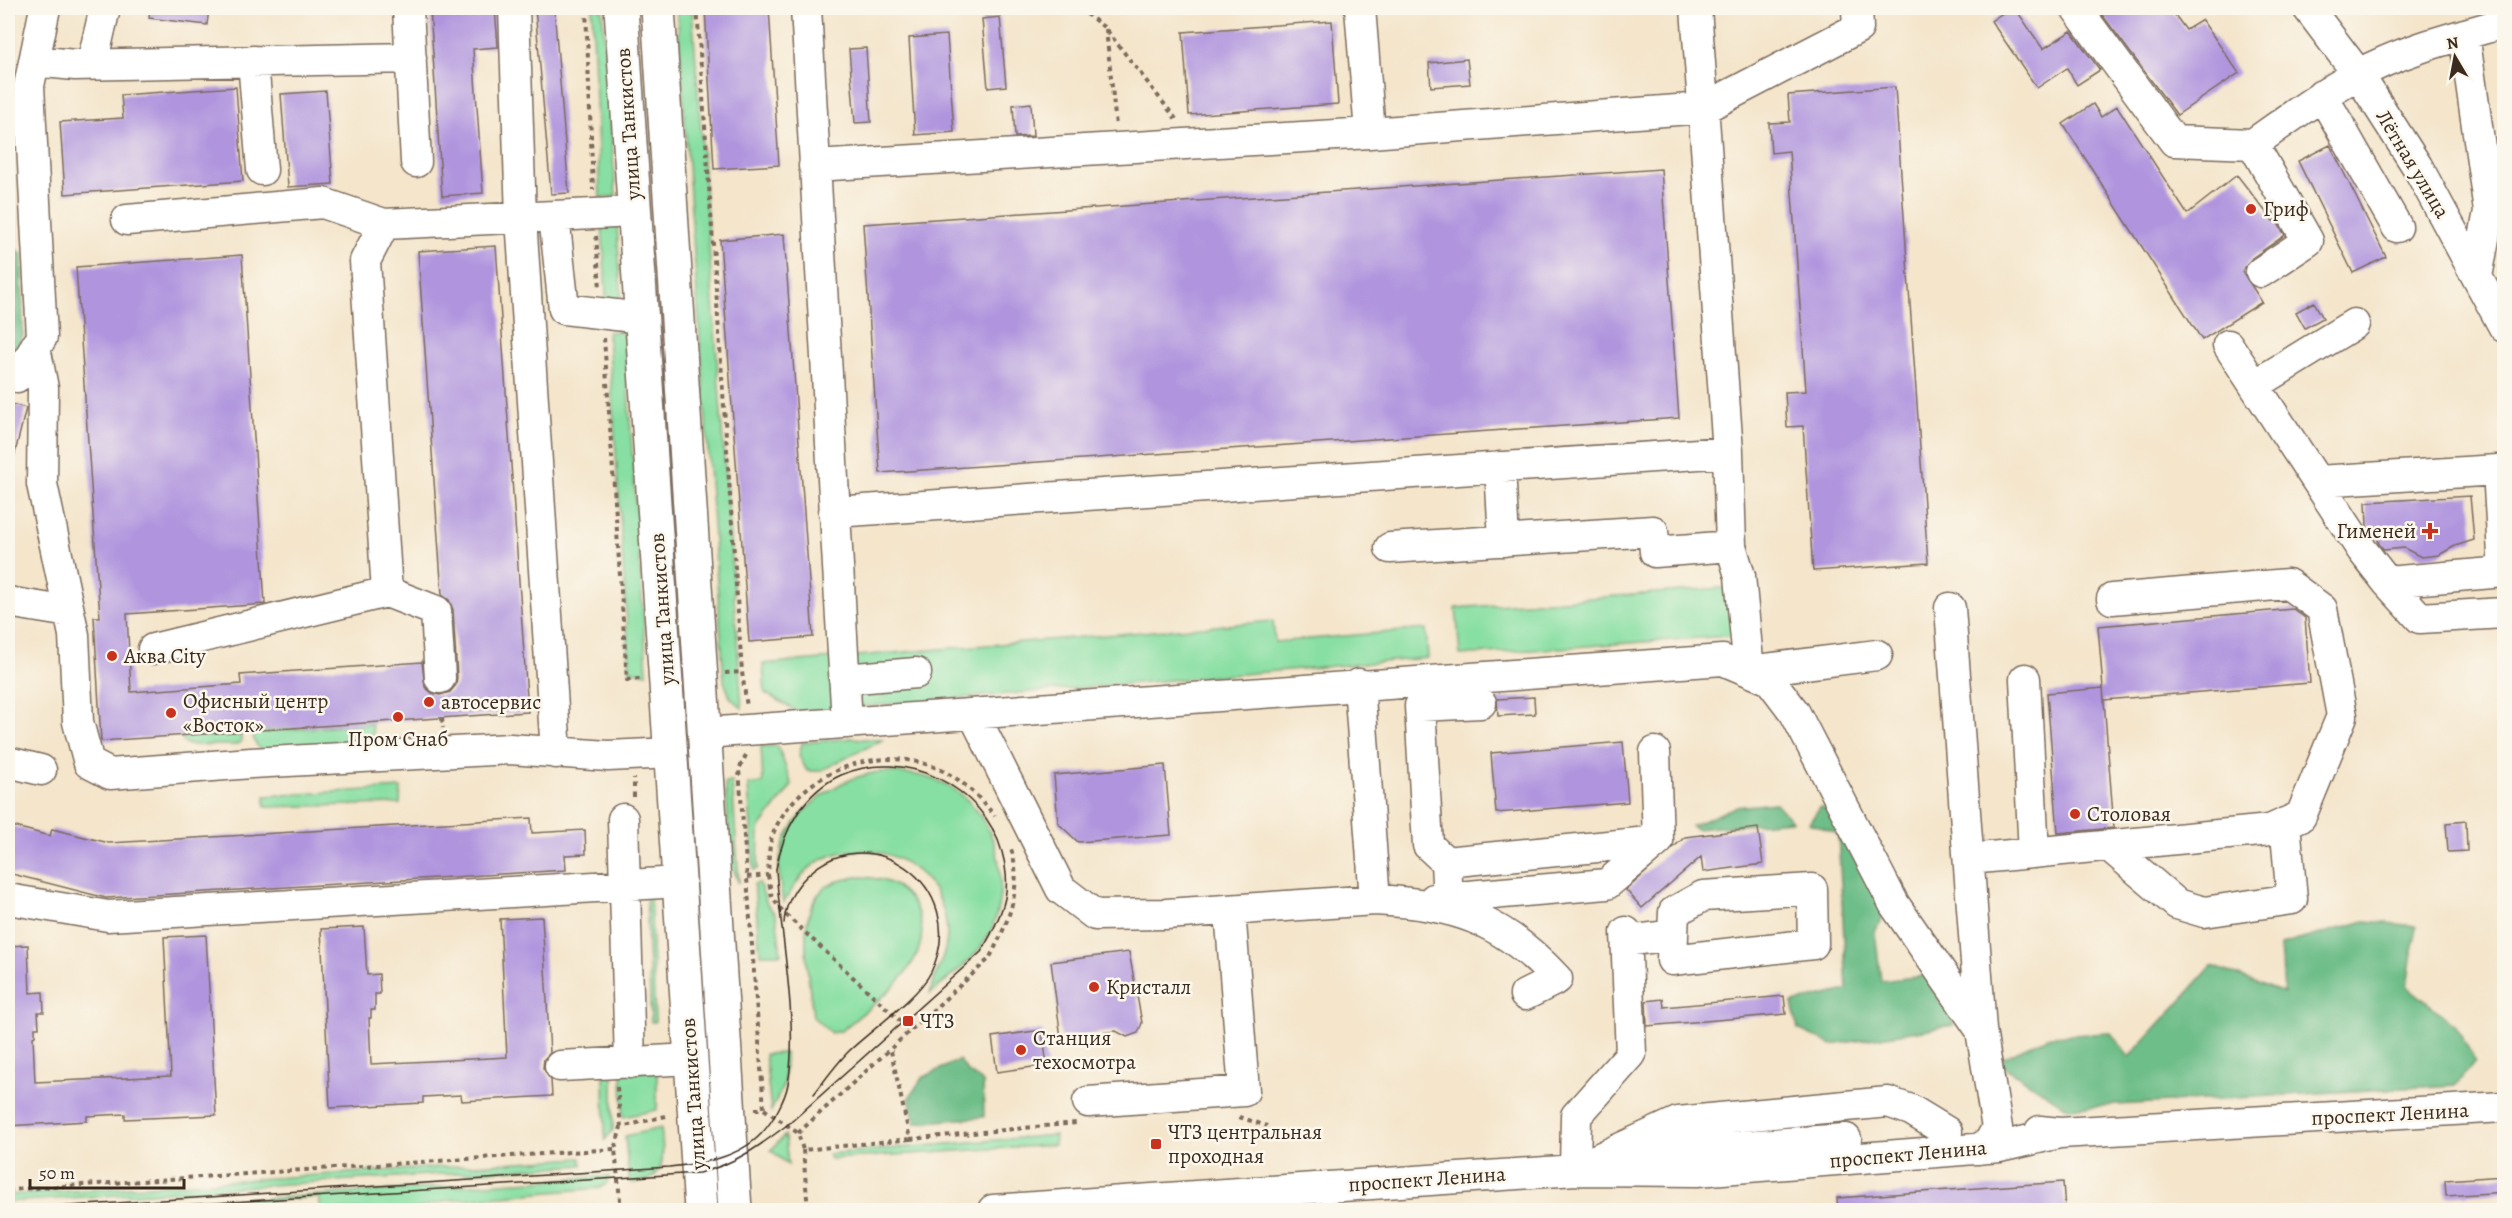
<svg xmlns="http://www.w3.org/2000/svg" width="2512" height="1218" font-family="Alegreya,serif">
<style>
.green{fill:#88dfa3;stroke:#628460;stroke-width:1.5}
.forest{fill:#6ebe89;stroke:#547454;stroke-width:1.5}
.building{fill:#b095de}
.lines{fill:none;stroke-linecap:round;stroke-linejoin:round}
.minor-casing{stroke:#7c6b5b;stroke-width:33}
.major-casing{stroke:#7c6b5b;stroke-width:36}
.path{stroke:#7c6b5b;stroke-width:4;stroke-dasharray:4.5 4.5;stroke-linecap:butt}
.minor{stroke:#fff;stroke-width:30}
.major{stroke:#fff;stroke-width:33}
.tram{stroke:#3b2a1e;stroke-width:1.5}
.poi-dot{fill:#c8321e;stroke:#fbf7ec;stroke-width:2}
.labels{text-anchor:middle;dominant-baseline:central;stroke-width:5;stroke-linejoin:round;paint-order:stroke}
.street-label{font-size:21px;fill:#3b2a1e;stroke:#fbf7ec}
.poi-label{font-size:21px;fill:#3b2a1e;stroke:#fbf7ec;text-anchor:start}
</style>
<rect width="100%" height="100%" fill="#fbf7ec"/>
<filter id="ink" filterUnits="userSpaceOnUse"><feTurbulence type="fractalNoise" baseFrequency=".0167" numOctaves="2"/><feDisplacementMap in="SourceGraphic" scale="12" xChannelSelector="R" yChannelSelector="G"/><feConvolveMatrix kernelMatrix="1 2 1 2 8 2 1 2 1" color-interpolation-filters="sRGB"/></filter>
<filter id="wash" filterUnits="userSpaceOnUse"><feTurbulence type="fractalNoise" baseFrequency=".008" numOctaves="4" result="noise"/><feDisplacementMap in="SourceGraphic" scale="24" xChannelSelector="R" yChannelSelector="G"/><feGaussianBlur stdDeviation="1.35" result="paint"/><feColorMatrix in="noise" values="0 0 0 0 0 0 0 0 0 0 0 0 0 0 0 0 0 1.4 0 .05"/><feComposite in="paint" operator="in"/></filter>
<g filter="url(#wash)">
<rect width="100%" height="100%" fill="#f4e5cb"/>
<path class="green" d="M592,8H602L616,196L600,198Z
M677,8H692L742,708L730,697L724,681Z
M617,224L622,309H607L602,225Z
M624,331L647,673L630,671L608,332Z
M1736,587L1740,635L1460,655L1456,608Z
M1273,621L1275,642L1426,629L1428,658L798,712L765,693L763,664Z
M372,724L374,748L260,750L254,741L253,732Z
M241,733V742L235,745H189L183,742L181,737Z
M851,738L882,740L820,771H807L799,756L802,743Z
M761,746H778L792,785L759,829L758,869L754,870L748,785L763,783Z
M879,772C898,772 914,773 933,779C993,800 1014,873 992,928C980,956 953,974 930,994C934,973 948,953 947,932C945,869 877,833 823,859C804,868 794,887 783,903C782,891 778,877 779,865C784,816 832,779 879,772Z
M732,782L739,883L732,866L725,783Z
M401,788L400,804L265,807V796Z
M856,877C881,877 901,883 914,905C945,959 876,1001 841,1031L831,1033L813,1017C810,980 790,902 833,883C840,880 849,879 856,877Z
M759,883L767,904L776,915L781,954H760L754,884Z
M646,890H650L655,1022H651Z
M785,1053L784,1084L771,1111L765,1054Z
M657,1070V1110L623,1117L622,1072Z
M604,1071L613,1076V1130L605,1140Z
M661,1128C664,1157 667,1182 632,1183L629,1178L625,1136Z
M785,1135L788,1165L771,1150Z
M1055,1135L1054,1145L830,1159L828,1154Z
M581,1158L582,1165L8,1202V1195Z
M609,1176L607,1183L600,1188L451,1200L411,1210H321L319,1197L172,1210H86Z"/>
<path class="forest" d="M8,242L22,254L23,336L11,360L8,359Z
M1776,803L1792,821L1696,829L1691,826L1735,807Z
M1820,807L1841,810L1885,911L1875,932L1881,981L1932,975L1954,1025L1832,1045L1798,1029L1792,1003L1847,990L1838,833L1809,823Z
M2365,921L2416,926L2407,986L2456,1026L2475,1061L2456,1085L2067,1108L1996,1061L2050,1036L2111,1033L2129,1057L2212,966L2284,993L2281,945Z
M959,1060L968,1072L983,1082L984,1117L915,1123L909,1098L922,1078Z"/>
<g id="blocks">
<path class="building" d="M150,8H209L207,25L149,18Z
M430,8H495L498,47L473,49L483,193L442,196Z
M535,8H554L569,193L551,194Z
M705,8H769L779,165L714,169Z
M2010,8H2015L2043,49L2071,31L2100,70L2077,85L2067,68L2037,88L1991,21Z
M2097,8H2170L2186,30L2202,20L2239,73L2177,115Z
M1000,17L1006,86L988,88L982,19Z
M1332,21L1338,104L1189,115L1183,32Z
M947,35L954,132L915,135L909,38Z
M866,48L871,122L855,123L849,49Z
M1467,59L1470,84L1431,87L1429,63Z
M236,87L243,181L65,194L60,122L123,118L121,95Z
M1895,87L1928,563L1813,571L1803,426L1787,427L1785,392L1806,391L1789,151L1771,153L1769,123L1790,122L1788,95Z
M326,91L333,184L288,187L281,94Z
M1031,103L1033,136L1015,137L1013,105Z
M2093,104L2101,117L2117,106L2187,214L2237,175L2273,221L2276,220L2285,235L2252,258L2242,271L2262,302L2202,340L2063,124Z
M2330,145L2386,257L2353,273L2298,161Z
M1661,169L1679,418L880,473L863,224Z
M784,234L813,637L749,642L720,240Z
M496,246L528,712L101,741L94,617H100L76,267L242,255L265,604L127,614L131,692L241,684L240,675L422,662L425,687L432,693L440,695L450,692L456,685L457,677L453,610L449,600L442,595L418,251Z
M2314,302L2323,318L2305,328L2296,312Z
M8,403L26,408L13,461L8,460Z
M2470,496L2474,540L2455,546L2439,555L2421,557L2404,548L2384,550L2379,544L2376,530L2370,531L2367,527L2366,502Z
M2293,609L2305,618L2310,683L2104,700L2098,626Z
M2103,688L2114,828L2058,833L2047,693Z
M1534,697L1535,714L1498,716L1497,699Z
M1623,742L1628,802L1496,813L1491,753Z
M1165,765L1171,835L1078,842L1058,823L1054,775Z
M531,818L532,833L585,830L586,854L565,855L566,870L106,898L8,873V825L50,836L52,829L109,843Z
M2466,821L2467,851L2448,852L2446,823Z
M1758,828L1763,864L1703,872L1701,857L1642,908L1626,890L1685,837Z
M542,917L550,1053L544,1059L543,1068L551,1080L552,1096L462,1101L461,1095L423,1097V1103L330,1108L321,929L364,927L367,975L379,974L380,994H375V1010H371V1018H369L371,1064L490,1058L507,1057L500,919Z
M206,935L216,1115L125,1119V1114L87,1116V1121L8,1126V946L28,945L30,993L43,992L44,1012H38L39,1028H35V1036L33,1037L35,1082L171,1076L164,937Z
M1129,952L1142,1023L1138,1033L1127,1037L1116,1031L1061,1038L1051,962Z
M1784,996L1786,1014L1647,1026L1646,1001L1663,999L1664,1007Z
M1042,1030L1047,1065L997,1072L992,1037Z
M2505,1176V1192L2446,1196L2445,1180Z
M2063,1182L2065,1210H1838L1837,1198Z"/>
</g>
</g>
<g filter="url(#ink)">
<use href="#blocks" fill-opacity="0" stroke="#7c6b5b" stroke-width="1.5"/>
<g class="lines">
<defs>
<path id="minor" d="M408,8L416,162
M514,8L521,218L556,753
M806,8L847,723
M1360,8L1370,133
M1696,8L1728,452L1731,546L1740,576L1749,671L1877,655
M2076,8L2174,141L2253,144L2308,241L2261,272
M2308,8L2358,74L2417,166L2504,327
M2464,34L2489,211L2477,277
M34,61L75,65L411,58
M253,61L262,170
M92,64L105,8
M2322,95L2397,227
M2253,144C2287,120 2320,95 2357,75C2402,50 2455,37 2504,23
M814,166L1370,133L1704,108L1858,28L1857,8
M634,212L554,216L564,309L642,318
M127,220L323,203L384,224L554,216
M2228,345L2362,550L2387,582L2504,572
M35,347L43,388L42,484L74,635L78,722L89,763L110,774L251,763L510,749L608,756L672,753
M8,375L17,377L42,337L29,86L45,8
M2255,385L2354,324
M1500,467L1504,541
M2317,481L2498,470L2504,572
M834,512L1728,452
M1390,548L1653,531L1655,552L1731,546
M2387,582L2420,618L2504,613
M387,592L436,611L440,678
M8,602L69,612
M1950,608L1981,1030
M153,649L387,592L365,261L384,224
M844,679L916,673
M2025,679L2034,853
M1359,684L1375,900
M974,715L1061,889L1095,915L1166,914L1375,900C1455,904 1502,919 1557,979L1525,995
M704,733L1723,660L1770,680L1795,713L1894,904L1981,1030L1997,1128L1989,1143L1978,1149
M8,762L41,770
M623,819L630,1063
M2109,846L2177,904L2204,912L2292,899L2285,823
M1969,859L2270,830L2301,816L2342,716L2322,609L2288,584L2112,599
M1446,862L1658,841L1655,752
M1447,882L1446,862L1428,845L1420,706L1481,703
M8,899L108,916L679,882
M1434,899L1607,884L1658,841
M1627,941L1673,935L1672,960L1813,944L1812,889L1703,896L1674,912L1673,935
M560,1066L691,1059
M1088,1102L1244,1091L1230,910
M2040,1131L2060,1133L2504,1107
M1649,1157L1699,1149L1846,1139
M1580,1167L1678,1122L1888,1102L1911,1110L1947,1132
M1575,1170L1576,1116L1631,1054L1626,932
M993,1210L1575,1170L1697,1171L2000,1147L2060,1133"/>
<path id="major" d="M621,8L701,1210
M658,8L735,1210"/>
</defs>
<use href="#minor" class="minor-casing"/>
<use href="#major" class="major-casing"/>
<path class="path" d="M586,8L593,190
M697,8L742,672L747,707
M1079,8L1105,28L1176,119
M1106,29L1116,126
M596,236L600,288
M604,338L627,680L640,679
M8,665L9,666
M725,673L742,672
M442,718L443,728
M746,755L739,769L764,1109
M634,797V778
M768,875L772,898L785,914L911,1031
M747,877L768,875C769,862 768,847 773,834C797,772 879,742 939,769C962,779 979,797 995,816
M891,1051L910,1139L1076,1123
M617,1087L621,1127
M755,1109H764L798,1133L803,1150L910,1139
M1239,1117L1267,1126
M798,1133L989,959C1007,925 1024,888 1011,849
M803,1150L808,1210
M8,1190L615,1149
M621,1210L615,1149L621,1127L670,1115"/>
<use href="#minor" class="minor"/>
<use href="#major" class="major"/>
<path class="tram" d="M784,923C785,907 792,893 802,881C865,810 973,886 931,972C918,998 871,1030 849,1051C836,1064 825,1080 814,1094
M8,1210L669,1167C701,1164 739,1158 762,1133C773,1121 785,1100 788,1084C799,1022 780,932 776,869C783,830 804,792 841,775C905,747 984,787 1002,852C1006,865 1008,885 1005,898C1001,917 991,935 981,952L791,1122C761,1145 736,1164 699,1173L103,1210"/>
</g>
</g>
<g class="poi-dot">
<circle cx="2251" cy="209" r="6"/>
<path d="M2427 522h6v6h6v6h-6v6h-6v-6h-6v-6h6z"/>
<circle cx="112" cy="656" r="6"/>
<circle cx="429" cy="702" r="6"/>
<circle cx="171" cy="713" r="6"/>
<circle cx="398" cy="717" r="6"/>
<circle cx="2075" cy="814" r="6"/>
<circle cx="1094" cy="987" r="6"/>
<rect x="902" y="1015" width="12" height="12" rx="3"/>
<circle cx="1021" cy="1050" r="6"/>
<rect x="1150" y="1138" width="12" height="12" rx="3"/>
</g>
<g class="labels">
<g class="street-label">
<text transform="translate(628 124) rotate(-94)">улица Танкистов</text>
<text transform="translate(2413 164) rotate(59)">Лётная улица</text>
<text transform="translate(662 609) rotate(-94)">улица Танкистов</text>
<text transform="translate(693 1094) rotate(-94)">улица Танкистов</text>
<text transform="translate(2390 1114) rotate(-3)">проспект Ленина</text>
<text transform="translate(1908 1154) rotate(-5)">проспект Ленина</text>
<text transform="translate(1427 1179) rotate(-4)">проспект Ленина</text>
</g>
<g class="poi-label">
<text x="2263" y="209">Гриф</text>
<text x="2416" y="531" text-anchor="end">Гименей</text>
<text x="124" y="656">Аква City</text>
<text x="183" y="701">Офисный центр<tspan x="183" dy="24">«Восток»</tspan></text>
<text x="441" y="702">автосервис</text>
<text x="398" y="739" text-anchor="middle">Пром Снаб</text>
<text x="2087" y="814">Столовая</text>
<text x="1106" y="987">Кристалл</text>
<text x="920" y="1021">ЧТЗ</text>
<text x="1033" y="1038">Станция<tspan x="1033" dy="24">техосмотра</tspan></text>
<text x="1168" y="1132">ЧТЗ центральная<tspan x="1168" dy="24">проходная</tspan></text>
</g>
</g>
<rect width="2512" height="1218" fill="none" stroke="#fbf7ec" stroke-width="30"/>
<g transform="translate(2455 57) rotate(350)" stroke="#fbf7ec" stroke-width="4.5" paint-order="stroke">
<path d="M0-4.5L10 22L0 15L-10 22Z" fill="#3b2a1e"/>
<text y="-9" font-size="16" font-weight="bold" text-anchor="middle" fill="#3b2a1e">N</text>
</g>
<path d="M30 1179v9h154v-9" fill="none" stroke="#3b2a1e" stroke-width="3"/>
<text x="39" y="1179" font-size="18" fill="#3b2a1e" stroke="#fbf7ec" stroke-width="4.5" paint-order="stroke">50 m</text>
</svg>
